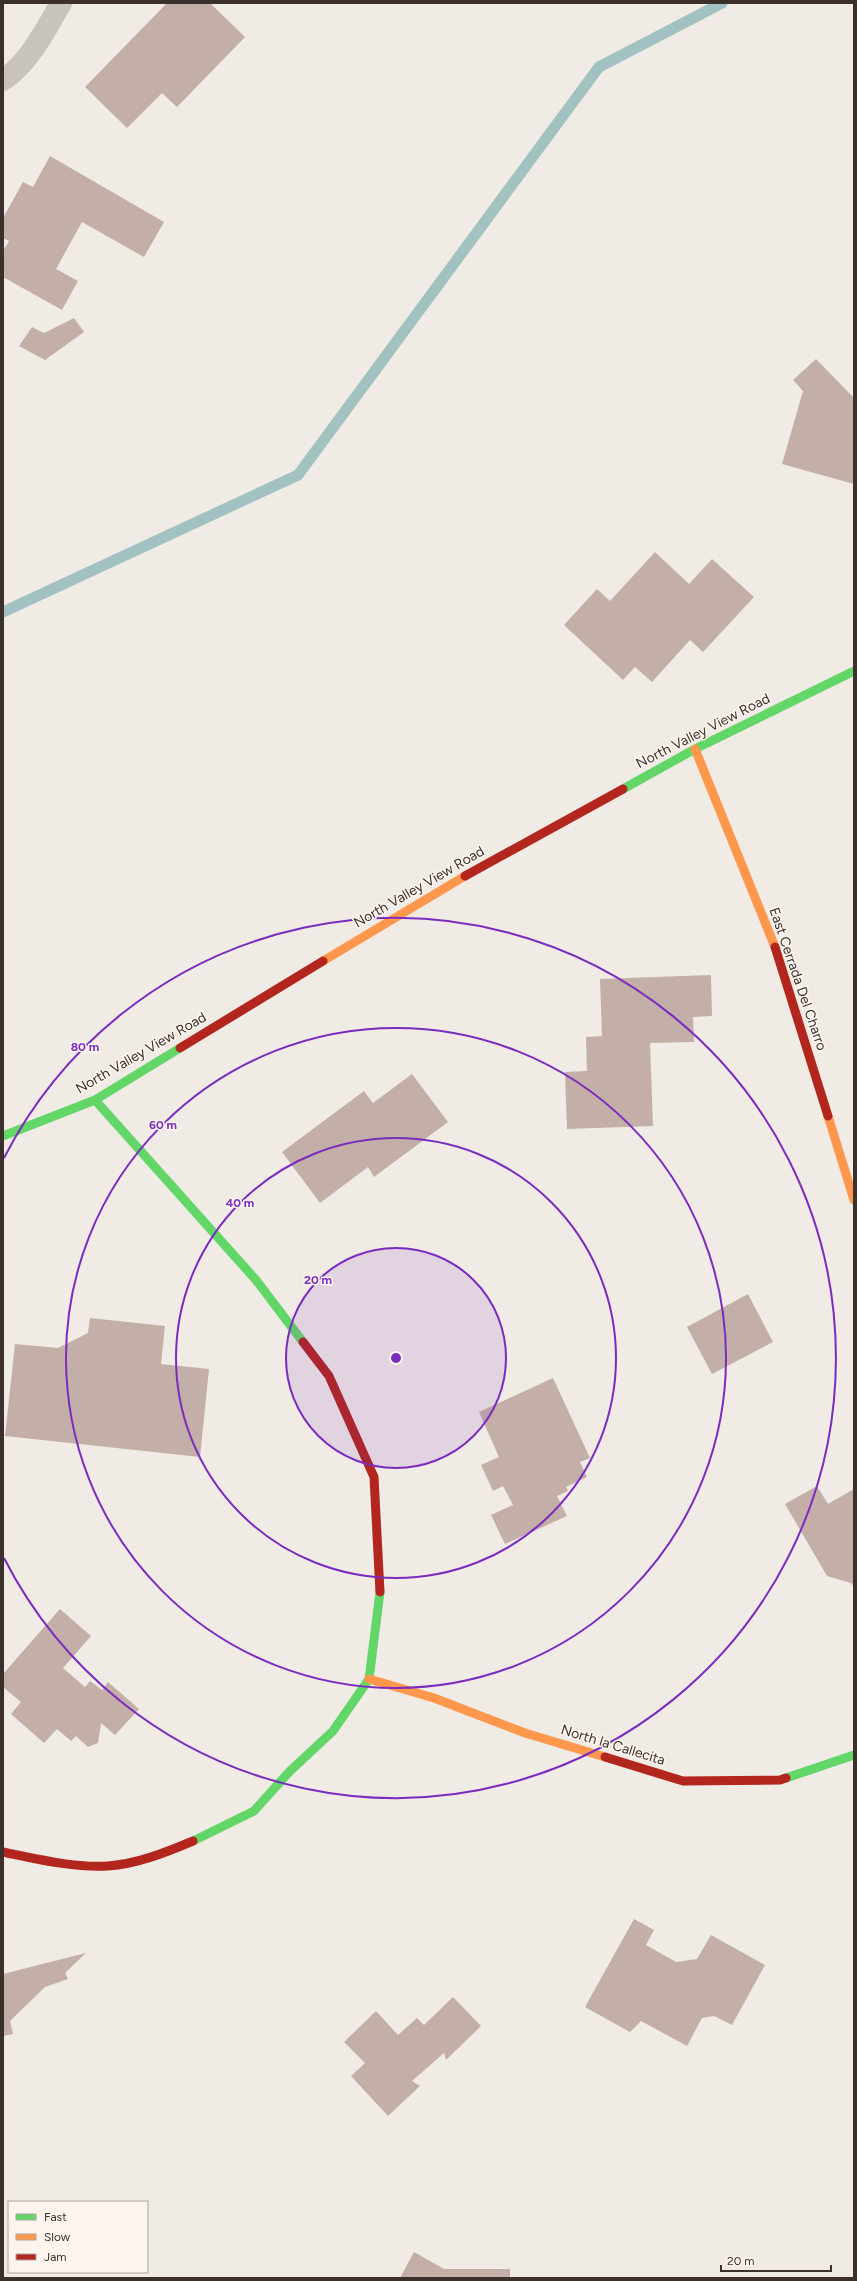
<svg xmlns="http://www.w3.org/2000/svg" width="857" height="2281" font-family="Figtree,sans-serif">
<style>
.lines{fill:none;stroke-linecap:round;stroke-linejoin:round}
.stream{stroke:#a1c2c1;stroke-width:11}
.building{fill:#c3afa7}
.street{stroke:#c9c3be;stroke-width:22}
.fast{stroke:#63d668;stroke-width:9}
.slow{stroke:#ff974d;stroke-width:9}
.jam{stroke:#b3261e;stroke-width:9}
.ring{fill:none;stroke:#7b2cbf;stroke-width:2}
.labels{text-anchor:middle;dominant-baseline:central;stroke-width:3;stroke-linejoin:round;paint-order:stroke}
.street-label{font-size:14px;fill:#3b302b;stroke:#fbf5ee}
.centre{fill:#7b2cbf;stroke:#fbf5ee;stroke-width:2}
.ring-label{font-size:12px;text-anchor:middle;font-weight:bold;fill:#7b2cbf;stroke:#fbf5ee;stroke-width:3;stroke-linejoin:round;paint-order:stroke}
</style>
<rect width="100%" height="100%" fill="#f0ebe5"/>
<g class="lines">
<path class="stream" d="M3,612L298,475L599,67L722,3"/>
</g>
<path class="building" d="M167,3H210L245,37L177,107L162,93L127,128L85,87Z
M50,156L164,222L144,257L82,222L56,269L78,281L62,310L3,277V251L9,241L3,238V218L23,182L33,187Z
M74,318L84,332L45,360L19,346L32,327L44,333Z
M816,359L854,398V484L782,464L803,391L793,380Z
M655,552L689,584L712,559L754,597L703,652L690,640L652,682L635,667L623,680L564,625L597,589L610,601Z
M711,975L712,1016L693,1017L694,1042L650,1043L653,1126L567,1129L565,1072L587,1071L586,1037L602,1036L600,979Z
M412,1074L448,1122L374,1177L368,1167L320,1203L282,1152L364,1091L373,1103Z
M748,1294L773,1342L712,1374L687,1327Z
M90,1318L165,1326L161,1364L209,1369L200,1457L5,1436L15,1344L58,1348L88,1333Z
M553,1378L590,1458L580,1462L587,1477L566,1487L568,1491L557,1496L567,1516L505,1544L491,1515L513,1505L503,1486L493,1491L481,1465L499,1457L479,1412Z
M817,1486L828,1504L854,1489V1587L851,1583L827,1576L785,1504Z
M60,1609L91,1636L63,1668L85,1687L90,1681L102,1690L108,1682L139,1709L115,1735L101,1723L98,1743L88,1747L76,1736L71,1741L57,1729L44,1743L11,1714L21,1702L3,1687V1674Z
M634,1919L654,1930L646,1945L676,1962L697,1959L711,1935L765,1965L732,2025L714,2016L702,2018L687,2046L641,2021L630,2032L585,2007Z
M86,1953L65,1973L68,1979L45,1987L10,2021L13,2034L3,2036V1974Z
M453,1997L481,2026L446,2060L444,2053L412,2081L420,2086L388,2116L351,2076L365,2063L344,2042L376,2011L398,2035L417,2018L424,2025Z
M414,2252L444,2269H510V2278H400Z"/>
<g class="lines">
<path class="street" d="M3,80C29,63 46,29 61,3"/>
<path class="fast" d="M623,789L695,749L854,671
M95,1100L256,1280L303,1342
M3,1136L95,1100L180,1048
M786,1778L854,1755
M193,1841L254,1811L289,1772L333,1731L369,1679L380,1592"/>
<path class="slow" d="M695,749L775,947
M323,961L465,876
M828,1116L854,1200
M369,1679L434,1698L525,1733L605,1757"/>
<path class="jam" d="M465,876L623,789
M775,947L828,1116
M180,1048L323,961
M303,1342L329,1376L374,1477L380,1592
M605,1757L683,1781L780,1780L786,1778
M3,1852C37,1859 73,1868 108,1866C137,1864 167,1852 193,1841"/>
</g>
<circle cx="396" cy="1358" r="110" fill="#7b2cbf" fill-opacity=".12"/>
<g class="ring">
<circle cx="396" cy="1358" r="110"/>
<circle cx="396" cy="1358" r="220"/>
<circle cx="396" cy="1358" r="330"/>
<path d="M4 1158A440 440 0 1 1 4 1558"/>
</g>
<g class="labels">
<g class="street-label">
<text transform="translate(703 731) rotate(-27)">North Valley View Road</text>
<text transform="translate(419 887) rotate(-30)">North Valley View Road</text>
<text transform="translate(798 979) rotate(71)">East Cerrada Del Charro</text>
<text transform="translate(141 1053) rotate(-30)">North Valley View Road</text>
<text transform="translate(613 1745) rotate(17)">North la Callecita</text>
</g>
</g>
<circle cx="396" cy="1358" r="6" class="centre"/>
<g class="ring-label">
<text x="85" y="1051">80 m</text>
<text x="163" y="1129">60 m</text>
<text x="240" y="1207">40 m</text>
<text x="318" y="1284">20 m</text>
</g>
<rect width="857" height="2281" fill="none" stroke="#3b302b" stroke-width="8"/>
<rect x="8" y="2201" width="140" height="72" fill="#fbf5ee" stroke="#aea6a0"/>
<rect x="16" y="2214" width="20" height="6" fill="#63d668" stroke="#aea6a0"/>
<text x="44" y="2221" font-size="12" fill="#3b302b">Fast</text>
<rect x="16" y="2234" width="20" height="6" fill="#ff974d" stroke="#aea6a0"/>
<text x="44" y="2241" font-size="12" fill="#3b302b">Slow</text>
<rect x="16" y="2254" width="20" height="6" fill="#b3261e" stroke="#aea6a0"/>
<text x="44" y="2261" font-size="12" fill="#3b302b">Jam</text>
<path d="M721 2265v6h110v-6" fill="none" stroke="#3b302b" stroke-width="2"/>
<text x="727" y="2265" font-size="12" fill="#3b302b" stroke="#fbf5ee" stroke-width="3" paint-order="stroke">20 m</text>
</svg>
